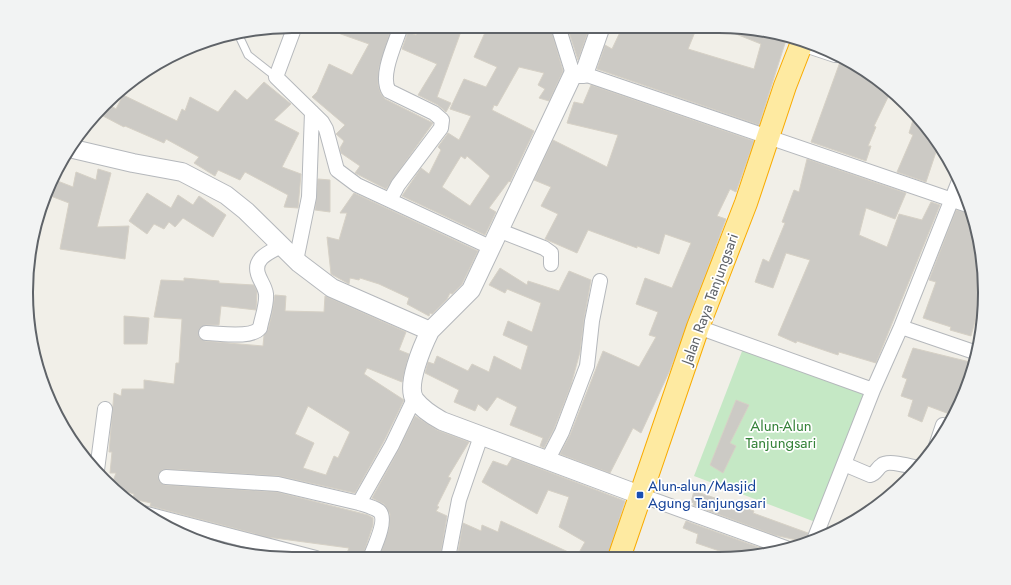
<svg xmlns="http://www.w3.org/2000/svg" width="1011" height="585" font-family="Jost,sans-serif">
<style>
.green{fill:#c5e8c5}
.building{fill:#cccac5;stroke:#d6d1c6;fill-rule:evenodd}
.lines{fill:none;stroke-linecap:round;stroke-linejoin:round}
.service-casing{stroke:#b5b8bc;stroke-width:9}
.minor-casing{stroke:#b5b8bc;stroke-width:16}
.tertiary-casing{stroke:#b5b8bc;stroke-width:20}
.trunk-casing{stroke:#f9ab00;stroke-width:24}
.service{stroke:#fff;stroke-width:7}
.minor{stroke:#fff;stroke-width:14}
.tertiary{stroke:#fff;stroke-width:18}
.trunk{stroke:#feeaa1;stroke-width:22}
.transit-dot{fill:#1a4fb4;stroke:#fff;stroke-width:1.5}
.labels{text-anchor:middle;dominant-baseline:central;stroke-width:3.5;stroke-linejoin:round;paint-order:stroke}
.street-label{font-size:15px;fill:#5f6368;stroke:#fff}
.park-label{font-size:15px;fill:#348238;stroke:#fff}
.transit-label{font-size:15px;fill:#164399;stroke:#fff;text-anchor:start}
.rim{fill:none;stroke:#5f6368;stroke-width:2}
</style>
<rect width="100%" height="100%" fill="#f1efe8"/>
<path class="green" d="M744,346L868,393L818,523L694,476Z"/>
<path class="building" d="M325,26H392L379,67L378,85L381,94L385,99L433,123L386,189L355,173L360,166L341,153L340,148L344,141L336,134L345,125L312,97L317,92L329,64L352,75L369,44L324,28Z
M421,26H463L437,97L451,103L446,112L438,105L418,95L437,64L402,49L408,32L416,35Z
M488,26H550L563,71L549,101L539,98L545,89L538,85L544,73L519,67L497,106L494,105L492,110L534,131L510,182L509,181L489,208L496,212L485,235L402,196L421,168L429,174L441,150L438,147L448,133L459,140L471,116L450,109L464,79L486,87L497,67L474,57ZM461,156L465,159L467,156L490,176L470,206L442,187Z
M567,26H590L578,60Z
M623,26L697,27L688,49L754,69L761,44L731,32L732,27L787,37L759,125L597,69L605,45L612,49Z
M840,62L855,65L853,68L874,77L891,91L874,126L876,127L868,146H871L866,161L811,142Z
M264,82L291,104L274,120L299,133L282,167L301,174L298,208L284,207L288,195L245,172L240,180L218,170L215,176L194,163L199,157L166,139L164,143L125,126L124,127L103,116L110,105L116,109L123,95L177,121L182,109L185,111L190,97L218,112L235,90L247,100Z
M591,85L754,141L736,192L730,189L717,216L726,219L670,370L641,433L633,428L610,473L560,454L570,435L603,351L639,367L656,337L649,335L658,312L636,304L645,278L672,288L691,243L665,234L659,254L637,246V248L588,230L577,253L545,239L558,214L541,206L551,187L534,180L553,140L607,167L618,135L567,123L574,102L583,104Z
M913,120L922,122L939,143L926,182L897,172L913,135L909,133Z
M807,159L906,193L895,219L866,208L859,235L887,247L899,214L922,220L931,202L940,205L876,363L839,352L838,355L797,341L796,343L778,335L810,260L786,253L773,288L755,282L763,259L769,262L785,223L782,222L794,190L799,192Z
M98,169L111,173L97,227L129,226L125,259L60,249L69,203L48,195L55,180L73,187L76,172L96,180Z
M318,179L330,180V212L315,210Z
M147,193L171,208L178,195L193,205L199,196L226,215L213,237L183,218L175,227L169,222L164,229L154,224L147,234L129,221Z
M354,193L478,251L462,284L452,294L450,293L447,299L432,314L430,313L429,316L407,304L409,298L379,284L360,278L359,280L350,278L349,284L331,274L327,237L339,240L347,213H340Z
M956,210L972,214L980,240L985,292L984,304L980,303L971,336L950,330L951,327L923,318L936,282L929,280Z
M500,268L527,285L528,281L559,291L569,271L591,280L584,319L580,352L571,385L554,429L544,448L540,446L543,438L510,425L517,407L497,397L487,411L478,404L475,411L454,402L459,390L425,373L428,362L434,364L437,356L468,371L472,364L489,372L494,356L521,370L528,346L503,335L508,321L532,332L541,303L507,289L505,293L489,285Z
M184,278L219,281V283L254,285L257,291L256,310L221,306L219,325H206L199,329V337L205,341L263,346L264,335L268,330L272,313L275,295L286,296L285,311L324,312L325,296L406,332L399,350L409,354L402,382L367,368L364,374L404,400L384,441L355,493L279,476L167,469L162,470L158,476L159,481L165,485L277,492L368,515L373,518V525L362,558H345L349,548L267,537L150,506L151,503L133,499L134,494L118,489L112,484L116,473H110L112,452H109L114,393L121,396L122,389H144V380L174,384L176,363H179L182,319L154,317L161,280L184,281ZM308,406L350,432L338,458L334,456L326,475L303,468L314,443L295,434Z
M124,316L149,318L147,344H124Z
M913,348L974,363L952,415L928,406L922,422L908,416L913,400L901,396L907,379L902,377Z
M736,400L749,405L730,443L736,446L723,473L710,465Z
M415,416L437,430L469,442L448,477L451,478L437,506L439,507L436,511L447,516L440,558H379L389,529L390,514L384,504L372,498L399,449Z
M512,458L625,501L607,558H457L463,523L481,531L482,525L498,532L501,521L577,556L585,542L559,527L569,497L548,490L537,514L482,482L493,461L507,466Z
M694,491L754,511L753,513L808,533L806,542L774,535L693,505L694,503L691,502Z
M686,521L769,551V552L740,558L696,543L698,534L683,528Z
M179,531L267,554V557L207,545Z"/>
<g class="lines">
<defs>
<path id="service" d="M240,38L248,55L276,77"/>
<path id="minor" d="M295,26L276,77L322,122L326,129L337,170L357,185L490,247
M558,26L573,74
M802,44L835,55
M584,74L970,206
M390,200L398,185L441,128L442,120L434,113L389,91C379,76 396,42 401,26
M498,230L544,248L551,253V264
M296,261L309,197L312,112
M698,327L873,390
M901,327L977,353
M206,333C220,333 251,339 260,328C262,317 267,305 266,294C265,286 260,281 258,274C253,258 270,252 281,246
M936,446L943,425
M547,461L562,432L587,366L592,321L600,281
M844,464L870,475C876,474 877,468 882,465C888,460 910,466 918,468
M97,470L105,409
M166,477L278,484L359,503
M640,495L786,548
M143,513L316,558
M814,540L873,390L901,327L959,181
M370,558C374,548 388,519 379,511C373,507 365,505 359,503L392,445L414,399
M448,558L459,500L481,436"/>
<path id="tertiary" d="M69,148L133,163L182,172L226,195L246,211L299,263L332,288L430,331C423,345 405,386 415,400C422,409 433,416 442,421L640,495
M430,331L471,290L573,74H584L601,26"/>
<path id="trunk" d="M619,558L698,327L746,203L785,86L803,40"/>
</defs>
<use href="#service" class="service-casing"/>
<use href="#minor" class="minor-casing"/>
<use href="#tertiary" class="tertiary-casing"/>
<use href="#trunk" class="trunk-casing"/>
<use href="#service" class="service"/>
<use href="#minor" class="minor"/>
<use href="#tertiary" class="tertiary"/>
<use href="#trunk" class="trunk"/>
</g>
<rect class="transit-dot" x="636" y="491" width="8" height="8" rx="2"/>
<g class="labels">
<g class="street-label">
<text transform="translate(710 299) rotate(-70)">Jalan Raya Tanjungsari</text>
</g>
<g class="park-label">
<text x="781" y="426">Alun-Alun<tspan x="781" dy="17">Tanjungsari</tspan></text>
</g>
<g class="transit-label">
<text x="648" y="486">Alun-alun/Masjid<tspan x="648" dy="17">Agung Tanjungsari</tspan></text>
</g>
</g>
<path d="M0 0H1011V585H0ZM292 33H719A259 259 0 0 1 978 292V293A259 259 0 0 1 719 552H292A259 259 0 0 1 33 293V292A259 259 0 0 1 292 33Z" fill="#f2f3f3" fill-rule="evenodd"/>
<path class="rim" d="M292 33H719A259 259 0 0 1 978 292V293A259 259 0 0 1 719 552H292A259 259 0 0 1 33 293V292A259 259 0 0 1 292 33Z"/>
</svg>
